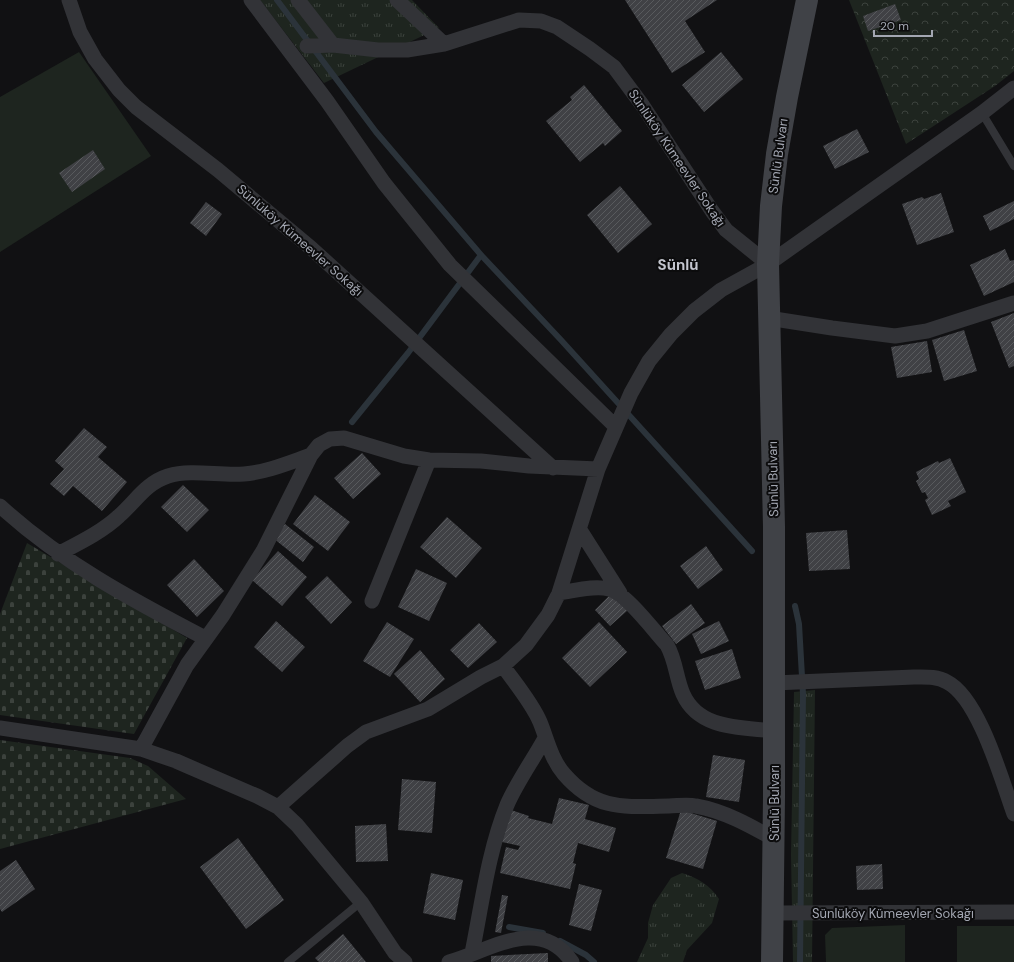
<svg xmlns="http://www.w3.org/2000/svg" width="1014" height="962" font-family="'DM Sans',sans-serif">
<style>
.grass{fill:url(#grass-tufts)}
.forest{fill:url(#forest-crowns)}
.cemetery{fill:url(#cemetery-stones)}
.garden{fill:#1e251f}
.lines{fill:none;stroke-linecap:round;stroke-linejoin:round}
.stream{stroke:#2b333a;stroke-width:6}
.building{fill:url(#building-hatch)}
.lane{stroke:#323337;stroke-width:8}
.street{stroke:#323337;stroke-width:15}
.secondary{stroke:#404247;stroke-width:22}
.labels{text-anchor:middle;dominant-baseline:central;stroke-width:4;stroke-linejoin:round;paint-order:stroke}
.street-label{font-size:13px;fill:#a3a7b2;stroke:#0c0c0d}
.quarter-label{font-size:15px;font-weight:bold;fill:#c4c6cf;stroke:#0c0c0d}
</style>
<defs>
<pattern id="grass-tufts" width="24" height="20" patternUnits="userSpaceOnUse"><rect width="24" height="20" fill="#1e251f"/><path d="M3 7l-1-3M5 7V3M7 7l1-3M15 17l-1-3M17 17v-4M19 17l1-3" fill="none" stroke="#3c423d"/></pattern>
<pattern id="forest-crowns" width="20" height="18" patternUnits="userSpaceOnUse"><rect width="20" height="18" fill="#1e251f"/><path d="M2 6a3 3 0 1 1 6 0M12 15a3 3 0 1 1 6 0" fill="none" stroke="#3c423d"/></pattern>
<pattern id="cemetery-stones" width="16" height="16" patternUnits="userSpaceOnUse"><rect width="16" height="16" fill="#1e251f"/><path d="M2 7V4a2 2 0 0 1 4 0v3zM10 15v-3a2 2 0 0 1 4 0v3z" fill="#3c423d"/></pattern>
<pattern id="building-hatch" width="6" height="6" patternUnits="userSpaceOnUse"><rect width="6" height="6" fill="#404145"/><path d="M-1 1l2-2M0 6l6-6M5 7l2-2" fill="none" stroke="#585a5d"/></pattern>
</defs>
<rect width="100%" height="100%" fill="#111113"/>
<path class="grass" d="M260,0H412L439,28L324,83Z
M815,690L812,962H793L791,855L794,692Z
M682,873C698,878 710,885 719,899L712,923L687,950L683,962H637L648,938V923L653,905L671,878Z"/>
<path class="forest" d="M849,0H1014V71L995,86L906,144Z"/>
<path class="cemetery" d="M27,543L187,638L134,734L0,715V614Z
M0,740L130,758L148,766L186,799L0,849Z"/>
<path class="garden" d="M79,52L151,156L0,252V97Z
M905,925V962H826L825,935L832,928Z
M957,926H1014V962H957Z"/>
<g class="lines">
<path class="stream" d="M277,0L376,132L481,255L561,340L752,551
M352,422L408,353L481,255
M795,606L799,624L803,694L800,962
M509,927L543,933
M560,941L586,955L594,962"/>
</g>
<path class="building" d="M625,0H717L685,21L705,52L672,73Z
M895,4L901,20L868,31L863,16Z
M721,52L743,79L704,112L682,85Z
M584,85L622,131L605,146L603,143L580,162L546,121L572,100L570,97Z
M857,129L869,152L835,169L823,146Z
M93,150L105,169L72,192L59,173Z
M620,186L652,224L618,253L587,215Z
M941,193L954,232L917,245L902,204L922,197L924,199Z
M1014,201V219L990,231L983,216Z
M206,202L222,214L206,236L190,223Z
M1005,249L1010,261L1014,260V282L984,296L970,265Z
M1014,313V366L1009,368L991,322Z
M964,330L977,371L944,381L932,340Z
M927,341L932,372L897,378L891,347Z
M84,428L107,447L98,457L127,482L102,511L73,486L64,496L50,484L64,469L55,461Z
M362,453L381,474L353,499L334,478Z
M950,458L966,492L948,501L951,506L932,515L925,500L928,498L925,492L922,493L916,481L919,479L916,472L938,461L939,463Z
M183,485L209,510L187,532L161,507Z
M315,495L350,522L328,551L293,524Z
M447,517L482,548L456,578L420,547Z
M285,524L314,547L303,562L273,538Z
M847,530L850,569L809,571L806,533Z
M706,546L723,570L698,589L680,566Z
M278,551L307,577L282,606L252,580Z
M194,559L224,591L197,617L167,585Z
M416,569L447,583L429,621L398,607Z
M327,576L352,602L331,624L305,597Z
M612,593L628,610L610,626L595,610Z
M691,604L705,623L676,644L662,626Z
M276,621L305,647L282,672L254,647Z
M719,621L729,641L701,654L692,634Z
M387,622L414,639L390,677L363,661Z
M599,622L627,652L590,687L562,658Z
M479,623L497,642L468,668L450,650Z
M732,649L741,678L705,690L695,661Z
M420,650L445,679L420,702L394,674Z
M713,755L745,760L739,802L706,797Z
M402,779L436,782L432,833L398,830Z
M559,798L589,805L585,819L616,828L609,852L578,843L573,863L576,864L570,889L500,873L506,847L518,850L520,846L502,842L511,810L529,816L528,818L552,824Z
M681,810L717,821L703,869L666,858Z
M386,824L388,861L356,862L355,826Z
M238,838L284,900L246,929L200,867Z
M16,860L35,889L2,912L0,909V871Z
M882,864L883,889L857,890L856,866Z
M431,873L463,880L455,920L423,913Z
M579,884L602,890L591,931L569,925Z
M502,895L508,896L501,933L495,932Z
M343,934L366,962H319L315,958Z
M548,953V962H491V956Z"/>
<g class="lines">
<path class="lane" d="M982,113L1014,166
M288,962L361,902"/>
<path class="street" d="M69,0L80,32L95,59L119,90L136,107L218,170L311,248L553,468
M251,0L327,101L384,183L450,265L616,427
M298,0L333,45
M397,0L444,44
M307,46L333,45L378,50H407L444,44L519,20L541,21L557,27L590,49L614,67L643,106L712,211L726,230L768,264
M768,318L832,328L895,336L927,331L1014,303
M0,506C61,562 132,600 205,638
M580,530L620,593
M58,554C79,543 102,532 119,516C136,501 146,483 168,476C192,469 219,476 244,474C267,472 288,463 311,455
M559,593C574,591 594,585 609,589C626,593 654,631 667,645C676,661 676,678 683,694C699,730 741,727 774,731
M372,601L429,460
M503,666C515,683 532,703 540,722C547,739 551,759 564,774C596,811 624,807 669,806C677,806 687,804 696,806C724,811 749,825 774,839
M774,683L914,677C925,677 937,676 947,682C979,698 1002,781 1014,814
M0,728L141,749L176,761L257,796L278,807L297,825L361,902L395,953L405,962
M141,749L187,665L223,615L263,551L311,455L319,445L330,439L344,438L404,456L429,460L481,461L529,466L598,469
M278,807L347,746L366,732L428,709L481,677L503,666L526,645L548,615L559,593L598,469L631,393L649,361L671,334L694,311L721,290L768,264L982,113L1014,88
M773,913L1014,912
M472,953C482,904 488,852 507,805C517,782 533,760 545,738
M449,962C489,951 540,914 572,962"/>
<path class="secondary" d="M772,962L774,797V527L768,264L771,206L777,154L787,97L807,0"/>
</g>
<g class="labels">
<g class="street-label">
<text transform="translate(778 156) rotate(-82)">Sünlü Bulvarı</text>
<text transform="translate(677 158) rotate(56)">Sünlüköy Kümeevler Sokağı</text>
<text transform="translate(300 240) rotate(41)">Sünlüköy Kümeevler Sokağı</text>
<text transform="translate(773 479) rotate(-91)">Sünlü Bulvarı</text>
<text transform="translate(774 803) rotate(-90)">Sünlü Bulvarı</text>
<text x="893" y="913">Sünlüköy Kümeevler Sokağı</text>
</g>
<g class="quarter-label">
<text x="678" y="265">Sünlü</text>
</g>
</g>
<path d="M874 30v6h58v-6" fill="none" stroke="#a3a7b2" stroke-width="2"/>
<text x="880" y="30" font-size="12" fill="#a3a7b2" stroke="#0c0c0d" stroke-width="3" paint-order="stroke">20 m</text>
</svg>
